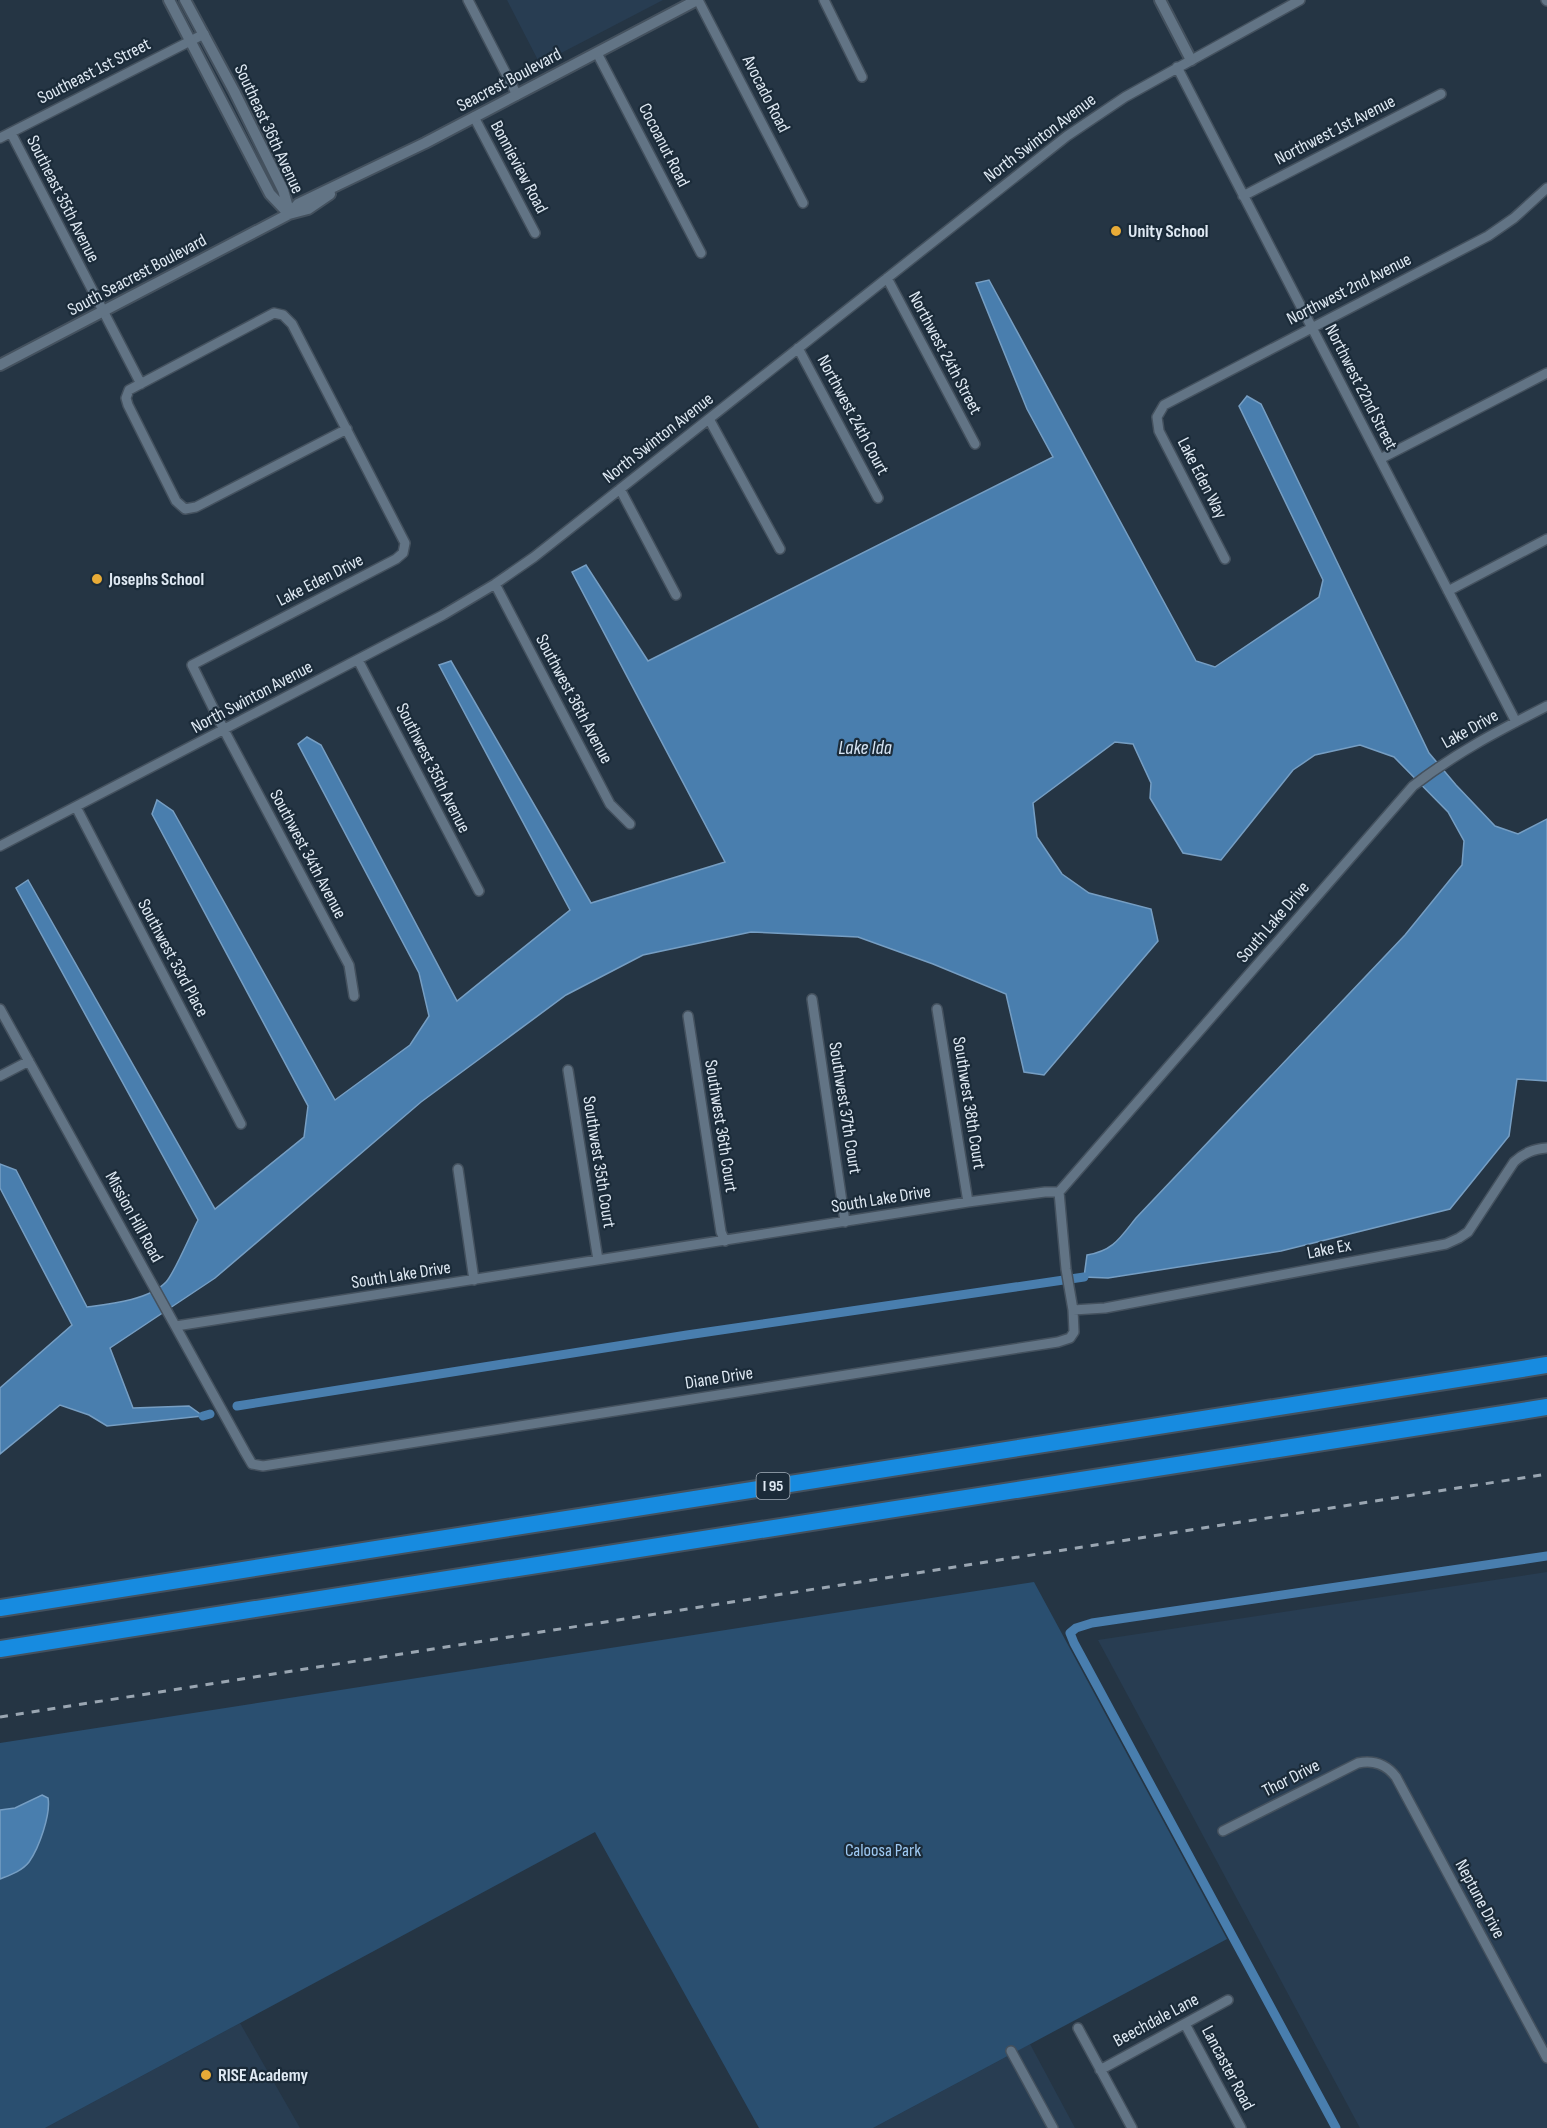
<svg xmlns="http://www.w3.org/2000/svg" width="1547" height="2128" font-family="'Sofia Sans Condensed',sans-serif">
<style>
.built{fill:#283d52}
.green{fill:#2a4f70}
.water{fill:#497eae;stroke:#769ec3;stroke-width:1.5}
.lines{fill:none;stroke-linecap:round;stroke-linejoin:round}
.canal{stroke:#497eae;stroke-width:9}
.minor-casing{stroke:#44515e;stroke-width:12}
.tertiary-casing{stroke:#44515e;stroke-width:14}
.motorway-casing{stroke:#44515e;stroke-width:20}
.minor{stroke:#627485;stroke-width:9}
.tertiary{stroke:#627485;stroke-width:10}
.motorway{stroke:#178be0;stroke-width:16}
.rail{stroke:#9aa6b2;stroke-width:3;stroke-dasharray:8 8;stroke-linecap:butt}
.poi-dot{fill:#e8ab37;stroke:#1b2b39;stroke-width:2}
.labels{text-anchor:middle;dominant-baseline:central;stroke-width:4.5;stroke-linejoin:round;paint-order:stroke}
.shield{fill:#1b2b39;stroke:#a4b0bb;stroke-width:1.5}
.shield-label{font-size:16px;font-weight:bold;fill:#dfe9f3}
.street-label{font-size:18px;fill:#dfe9f3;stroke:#1b2b39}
.poi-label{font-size:18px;font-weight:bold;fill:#dfe9f3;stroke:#1b2b39;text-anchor:start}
.park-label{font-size:18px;fill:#9ec9f2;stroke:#1b2b39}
.water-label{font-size:20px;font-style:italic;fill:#d8e6f5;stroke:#1b2b39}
</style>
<rect width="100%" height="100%" fill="#253544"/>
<path class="built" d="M507,0H663L540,64Z
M1547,1572V2128H1360L1098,1640Z
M240,2023L300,2128H45Z
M1030,2044L1075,2128H873Z"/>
<path class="green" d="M1034,1582L1227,1939L873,2128H759L595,1832L45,2128H0V1743Z"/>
<path class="water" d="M989,280L1196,661L1215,667L1319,597L1323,580L1239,406L1247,396L1261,404L1429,753L1456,785L1495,826L1518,834L1547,819V1081L1517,1079L1509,1136L1450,1209L1281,1251L1108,1278L1084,1277L1087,1255C1113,1251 1120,1238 1136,1218L1405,935L1462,865L1464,841L1448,812L1394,757L1360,745L1315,755L1293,770L1221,860L1183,853L1150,798L1151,783L1133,744L1115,742L1033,803L1037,837L1062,874L1089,893L1151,909L1158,941L1044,1075L1024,1072L1006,994L933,964L858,937L751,932L643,955L566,995L421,1102L215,1278L110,1348L133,1408L189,1406L203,1416L107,1426L89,1415L60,1405L0,1454V1388L72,1325L0,1188V1164L16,1170L87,1307C110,1304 149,1300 166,1282C174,1274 191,1233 198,1220L16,888L28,880L215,1209L304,1137L308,1106L152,814L157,800L173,811L335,1100L410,1045L429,1016L419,973L298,744L307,737L321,745L457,1001L570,910L439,665L451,661L591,903L725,862L572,572L586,565L648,661L1053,457L1027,409L976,283Z
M42,1795L48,1798C51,1814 39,1848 29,1862C22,1871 10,1875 0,1879V1810L15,1808Z"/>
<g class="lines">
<path class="canal" d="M237,1406L687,1335L1084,1277
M203,1416L210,1414
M1336,2128L1074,1643L1070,1633L1076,1628L1092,1623L1547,1556"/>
<defs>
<path id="minor" d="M468,0L517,95
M698,0L803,203
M824,0L862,77
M1546,0L1547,1
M597,53L701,253
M1177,67L1516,722
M474,117L535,233
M11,133L141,384
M0,138L204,34
M1243,196L1441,94
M887,278L975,444
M798,348L878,498
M709,419L780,549
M347,429L196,507L185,509L176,501L128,405L126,398L129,390L274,313L283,315L292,324L405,543L403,553L396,559L192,665L224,730L349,965L354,996
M1380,459L1547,373
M620,489L676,595
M1225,559L1159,431L1157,417L1164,405L1488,236L1514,218L1547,188
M495,584L610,804L630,824
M1448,591L1547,539
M358,660L479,891
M76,807L241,1124
M0,846L443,615L495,584L534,557L1067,136L1125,97L1300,0
M812,999L845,1222
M0,1009L245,1452L252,1464L263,1466L1058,1342L1070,1338L1074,1332L1073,1310L1066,1269L1059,1192
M937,1009L968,1202
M688,1016L721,1232L725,1241
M568,1070L598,1260
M0,1076L29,1061
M458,1169L474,1280
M1073,1310L1105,1308L1446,1244L1459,1238L1468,1232L1514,1162C1524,1153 1533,1149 1547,1148
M176,1326L968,1202L1045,1192H1059L1413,786C1457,752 1498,731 1547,706
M1223,1831L1358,1763C1374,1760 1386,1764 1396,1777L1547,2058
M1185,2024L1241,2128
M1078,2028L1132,2128
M1011,2051L1053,2128
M1100,2070L1228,2000"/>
<path id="tertiary" d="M169,0L270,194L289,214
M185,0L234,91L283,190L289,211
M1160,0L1191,60
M289,214L298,204L425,143L697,0
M0,365L289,214L308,209L330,194"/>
<path id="motorway" d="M0,1608L1547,1365
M0,1649L1547,1407"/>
</defs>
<use href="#minor" class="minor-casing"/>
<use href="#tertiary" class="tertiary-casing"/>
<use href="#motorway" class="motorway-casing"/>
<use href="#minor" class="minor"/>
<use href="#tertiary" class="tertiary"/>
<use href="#motorway" class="motorway"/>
<path class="rail" d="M0,1717L1547,1474"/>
</g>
<g class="poi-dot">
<circle cx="1116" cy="231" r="6"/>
<circle cx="97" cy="579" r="6"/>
<circle cx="206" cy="2075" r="6"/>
</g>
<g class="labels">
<rect class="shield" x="756.5" y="1473" width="33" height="26" rx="4.5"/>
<g class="shield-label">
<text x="773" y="1486">I 95</text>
</g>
<g class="street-label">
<text transform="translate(94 71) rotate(-27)">Southeast 1st Street</text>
<text transform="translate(509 80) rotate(-28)">Seacrest Boulevard</text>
<text transform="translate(766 94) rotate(63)">Avocado Road</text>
<text transform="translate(269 129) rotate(65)">Southeast 36th Avenue</text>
<text transform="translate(1335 130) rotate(-27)">Northwest 1st Avenue</text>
<text transform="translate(1040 138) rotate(-37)">North Swinton Avenue</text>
<text transform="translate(664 145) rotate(63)">Cocoanut Road</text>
<text transform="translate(519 167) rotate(62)">Bonnieview Road</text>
<text transform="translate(63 199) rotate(63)">Southeast 35th Avenue</text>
<text transform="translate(137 275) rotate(-28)">South Seacrest Boulevard</text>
<text transform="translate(1349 289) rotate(-27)">Northwest 2nd Avenue</text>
<text transform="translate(945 353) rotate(62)">Northwest 24th Street</text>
<text transform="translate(1361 387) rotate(63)">Northwest 22nd Street</text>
<text transform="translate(853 415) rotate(62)">Northwest 24th Court</text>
<text transform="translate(658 438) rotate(-38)">North Swinton Avenue</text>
<text transform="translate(1202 478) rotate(63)">Lake Eden Way</text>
<text transform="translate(320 580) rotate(-27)">Lake Eden Drive</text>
<text transform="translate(252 697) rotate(-28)">North Swinton Avenue</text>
<text transform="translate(574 699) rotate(62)">Southwest 36th Avenue</text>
<text transform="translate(1470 729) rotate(-29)">Lake Drive</text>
<text transform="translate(433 768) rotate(63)">Southwest 35th Avenue</text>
<text transform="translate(308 854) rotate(62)">Southwest 34th Avenue</text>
<text transform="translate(1273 922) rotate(-49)">South Lake Drive</text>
<text transform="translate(173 958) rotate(62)">Southwest 33rd Place</text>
<text transform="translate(969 1103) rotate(81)">Southwest 38th Court</text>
<text transform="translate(845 1108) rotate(81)">Southwest 37th Court</text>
<text transform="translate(721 1126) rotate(81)">Southwest 36th Court</text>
<text transform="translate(599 1162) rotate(81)">Southwest 35th Court</text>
<text transform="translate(881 1199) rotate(-9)">South Lake Drive</text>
<text transform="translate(134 1217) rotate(61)">Mission Hill Road</text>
<text transform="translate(1329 1249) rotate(-11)">Lake Ex</text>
<text transform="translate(401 1275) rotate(-9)">South Lake Drive</text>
<text transform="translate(719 1378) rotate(-9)">Diane Drive</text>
<text transform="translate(1291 1778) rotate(-27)">Thor Drive</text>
<text transform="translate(1480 1899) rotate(62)">Neptune Drive</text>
<text transform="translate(1156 2020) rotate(-28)">Beechdale Lane</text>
<text transform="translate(1228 2068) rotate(62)">Lancaster Road</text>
</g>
<g class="poi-label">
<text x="1128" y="231">Unity School</text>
<text x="109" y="579">Josephs School</text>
<text x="218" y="2075">RISE Academy</text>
</g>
<g class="park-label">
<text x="883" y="1850">Caloosa Park</text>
</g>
<g class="water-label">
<text x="865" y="748">Lake Ida</text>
</g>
</g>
</svg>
